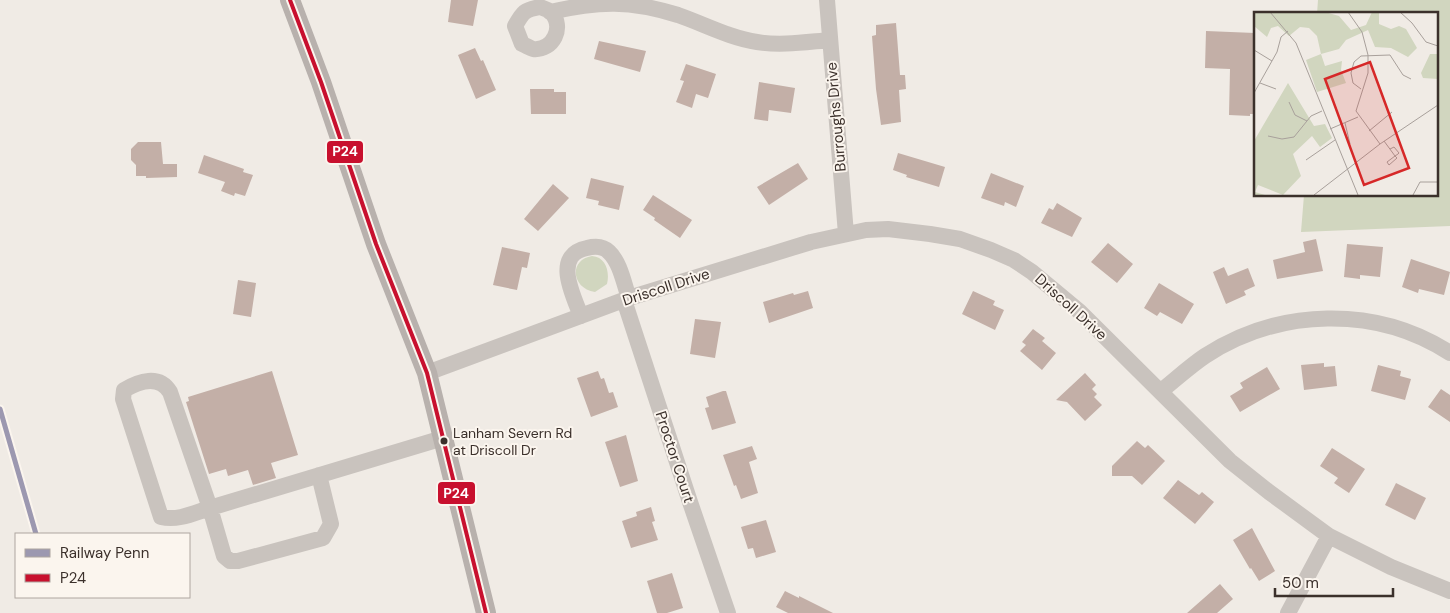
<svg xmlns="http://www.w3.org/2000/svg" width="1450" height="613" font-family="'DM Sans',sans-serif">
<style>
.green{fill:#d1d6bf}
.building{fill:#c3afa7}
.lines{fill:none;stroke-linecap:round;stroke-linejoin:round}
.minor{stroke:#c9c3be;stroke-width:16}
.major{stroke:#b8b1ad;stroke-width:20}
.bus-1-casing{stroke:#fbf5ee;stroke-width:8}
.bus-1{stroke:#c8102e;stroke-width:4}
.rail-1-casing{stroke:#fbf5ee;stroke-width:9}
.rail-1{stroke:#9c98b0;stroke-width:5}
.bus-dot{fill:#3b302b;stroke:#fbf5ee;stroke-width:2}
.labels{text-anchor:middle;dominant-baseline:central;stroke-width:4;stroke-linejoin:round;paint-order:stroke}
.bus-label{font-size:14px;fill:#3b302b;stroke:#fbf5ee;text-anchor:start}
.street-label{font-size:15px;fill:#3b302b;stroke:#fbf5ee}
.inset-road{fill:none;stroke:#a8a09b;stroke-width:1}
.view{fill:#d62828;fill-opacity:0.15;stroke:#d62828;stroke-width:2.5}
.inset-edge{fill:none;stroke:#3b302b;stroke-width:2.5}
.line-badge{stroke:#fbf5ee;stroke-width:2}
.badge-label{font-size:14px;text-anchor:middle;font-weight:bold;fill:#fff}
</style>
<rect width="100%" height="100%" fill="#f0ebe5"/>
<path class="green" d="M1318,0H1450V226L1301,232L1304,195H1436V14H1317Z
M592,256C606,257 610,272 607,284L595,292C572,289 568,260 592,256Z"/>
<path class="building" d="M451,0H478L473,26L448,22Z
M896,23L900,75H905L906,89L899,90L901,122L881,125L876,89L872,36L876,35V25Z
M1206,31L1255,33V114H1250V116L1229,115L1230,69L1205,68Z
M599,41L646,51L640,72L594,59Z
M475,48L481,61L483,60L496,90L476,99L458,55Z
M686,64L716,74L708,98L696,94L692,108L676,102L684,81L680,80Z
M759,82L795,88L791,113L769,110L768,121L754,119Z
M530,89H554V92H566V114H531Z
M138,142H161L163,164H177V177L146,178V176H136V165L131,160V149Z
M898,153L945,167L939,187L906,177L907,175L893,170Z
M204,155L244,169L243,172L253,175L245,196L235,193L234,196L221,191L225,182L198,173Z
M798,163L808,179L769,205L757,187Z
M991,173L1024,186L1016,207L1005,202L1004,206L981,198Z
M591,178L624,186L619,210L598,205L599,201L586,198Z
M553,184L569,198L538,231L524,219Z
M653,195L692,220L680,238L654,220L655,218L643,210Z
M1057,203L1082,218L1072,237L1041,223L1049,208L1053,210Z
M1316,239L1323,271L1277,279L1273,260L1305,252L1303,242Z
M1108,243L1133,264L1117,283L1091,262Z
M1347,244L1383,247L1380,277L1360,275V279L1344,277Z
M502,247L530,253L527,268L522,267L517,290L493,285Z
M1411,259L1450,272L1444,295L1419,289L1418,293L1402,287Z
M1224,267L1228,276L1248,268L1255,286L1244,291L1246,295L1226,304L1213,272Z
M238,280L256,283L251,317L233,314Z
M1159,283L1194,304L1182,324L1160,312L1157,316L1144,308Z
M808,291L813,308L769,323L763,302L793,293L794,295Z
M973,291L995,301L993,305L1004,310L995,330L962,314Z
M695,319L721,322L715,358L690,354Z
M1033,329L1045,338L1042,341L1056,353L1042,370L1020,351L1026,345L1022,342Z
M1324,363V367L1335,366L1337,386L1304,390L1301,365Z
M1378,365L1401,371L1400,376L1411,379L1405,400L1371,391Z
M1267,367L1280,389L1240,412L1230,396L1243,388L1240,383Z
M272,371L298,455L271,463L276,478L253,485L248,470L228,476L226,469L209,474L186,402L189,401L188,397Z
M598,371L601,379L604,378L609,393L613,392L618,407L591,417L577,378Z
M1085,373L1096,385L1092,389L1097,394L1094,397L1102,405L1085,421L1067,402L1056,400Z
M1441,389L1450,395V422L1428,407Z
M723,391H726L736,423L712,430L705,408L709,407L706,397Z
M626,435L638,481L620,487L605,442Z
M1137,441L1145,448L1148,445L1165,461L1142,485L1132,476H1112V466Z
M752,446L757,459L749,462L758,493L741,499L736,485L734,486L723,455Z
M1332,448L1365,469L1349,493L1334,483L1338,478L1320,466Z
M1178,480L1199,495L1202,492L1214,502L1195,524L1163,498Z
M1396,483L1426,498L1415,520L1385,505Z
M651,507L655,521L652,522L658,540L631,548L622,521L637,516L636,512Z
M766,520L776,552L756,558L753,548L748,549L741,527Z
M1252,528L1275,571L1259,581L1251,568L1250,569L1233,540Z
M672,573L683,608L667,613H657L647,581Z
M1220,584L1233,599L1217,613H1187Z
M785,591L799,598V596L833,613H788L776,607Z"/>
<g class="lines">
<path class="minor" d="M827,0L846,234
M540,7C543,8 548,10 551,12C565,27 553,51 533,49C530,48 525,45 522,44L515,26C523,12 524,10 540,7Z
M550,12C599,1 630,0 678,15C704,24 730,38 757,42C781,46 806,42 830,40
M624,300L690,502L728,613
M581,316C573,295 552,255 587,248C595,246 603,246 609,252C620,262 624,284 629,298
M427,373L629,298L811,242L866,230L888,229L930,234L960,239L991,250L1014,260L1032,272L1080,312L1230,461L1269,492L1329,536L1391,567L1450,591
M1161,391C1175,380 1190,366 1205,356C1279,308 1376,305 1450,353
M319,475L331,524L323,538L238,561H230L224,556L210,508L170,392C159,374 139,381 124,390L123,399L161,517C178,521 194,513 210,508L443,438
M1288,613L1329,536"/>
<path class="major" d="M290,0L321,82L376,244L427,373L486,613"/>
<defs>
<path id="bus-1" d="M290,0L321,82L376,244L427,373L486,613"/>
</defs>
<use href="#bus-1" class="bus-1-casing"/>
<use href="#bus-1" class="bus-1"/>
<defs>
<path id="rail-1" d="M0,409L36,534"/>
</defs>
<use href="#rail-1" class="rail-1-casing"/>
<use href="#rail-1" class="rail-1"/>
</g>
<circle class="bus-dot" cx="444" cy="441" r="4.5"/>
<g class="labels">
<g class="bus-label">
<text x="453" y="433">Lanham Severn Rd<tspan x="453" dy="17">at Driscoll Dr</tspan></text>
</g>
<g class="street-label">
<text transform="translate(836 117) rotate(-95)">Burroughs Drive</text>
<text transform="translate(666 287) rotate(-18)">Driscoll Drive</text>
<text transform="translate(1071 307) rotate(42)">Driscoll Drive</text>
<text transform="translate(675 457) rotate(72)">Proctor Court</text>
</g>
</g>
<g transform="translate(1254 12)">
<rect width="184" height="184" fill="#f0ebe5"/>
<path d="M0,0H71L85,4L97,18L112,13L118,0H125V12L137,17L145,14L152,17L163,36L154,45L137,36L121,35L114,18L92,28L85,37L67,42L71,54L88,49L87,58L92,71L63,80L52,48L67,42L63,24L55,16L46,15L35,24L24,14L17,16L13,25L0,14ZM176,42H184V67L169,66L167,61ZM34,71L60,114L71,112L78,126L66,135L58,124L39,142L47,164L29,183L4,173L1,180L11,183H0V129Z" fill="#d1d6bf"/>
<path class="inset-road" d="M16,0L42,31L104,183M94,0L108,20L114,43V61L102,99L126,132M146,0L158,11L172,30L184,34M0,38L18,49M6,71L22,77M107,77L99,71L97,61L100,50L107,44L136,43L149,63L157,67M0,81L23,40L27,25L34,19M35,90L41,103L53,109M91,111L96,132M76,117L104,105M115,119L138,100M14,124L28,127L40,125L57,104L68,99M130,129L141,144L143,146L135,153L133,150L141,144L144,142L145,141L140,135L136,137M52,148L81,128M60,183L126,132L184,93M159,183L166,170H184"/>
<path class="view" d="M116,50L155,156L110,173L71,67Z"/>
<rect width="184" height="184" class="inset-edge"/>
</g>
<g class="line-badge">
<rect x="326" y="140" width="38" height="24" rx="5" fill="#c8102e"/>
<rect x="437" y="481" width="39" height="24" rx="5" fill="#c8102e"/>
</g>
<g class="badge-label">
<text x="345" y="156">P24</text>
<text x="456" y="498">P24</text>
</g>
<rect x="15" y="533" width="175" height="65" fill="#fbf5ee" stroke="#aea6a0"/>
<rect x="25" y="549" width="25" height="8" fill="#9c98b0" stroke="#aea6a0"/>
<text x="60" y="558" font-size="15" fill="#3b302b">Railway Penn</text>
<rect x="25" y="574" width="25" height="8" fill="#c8102e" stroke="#aea6a0"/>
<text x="60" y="583" font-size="15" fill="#3b302b">P24</text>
<path d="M1275 588v8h118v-8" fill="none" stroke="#3b302b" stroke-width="2.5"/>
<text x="1282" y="588" font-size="15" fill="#3b302b" stroke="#fbf5ee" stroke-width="4" paint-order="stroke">50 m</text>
</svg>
